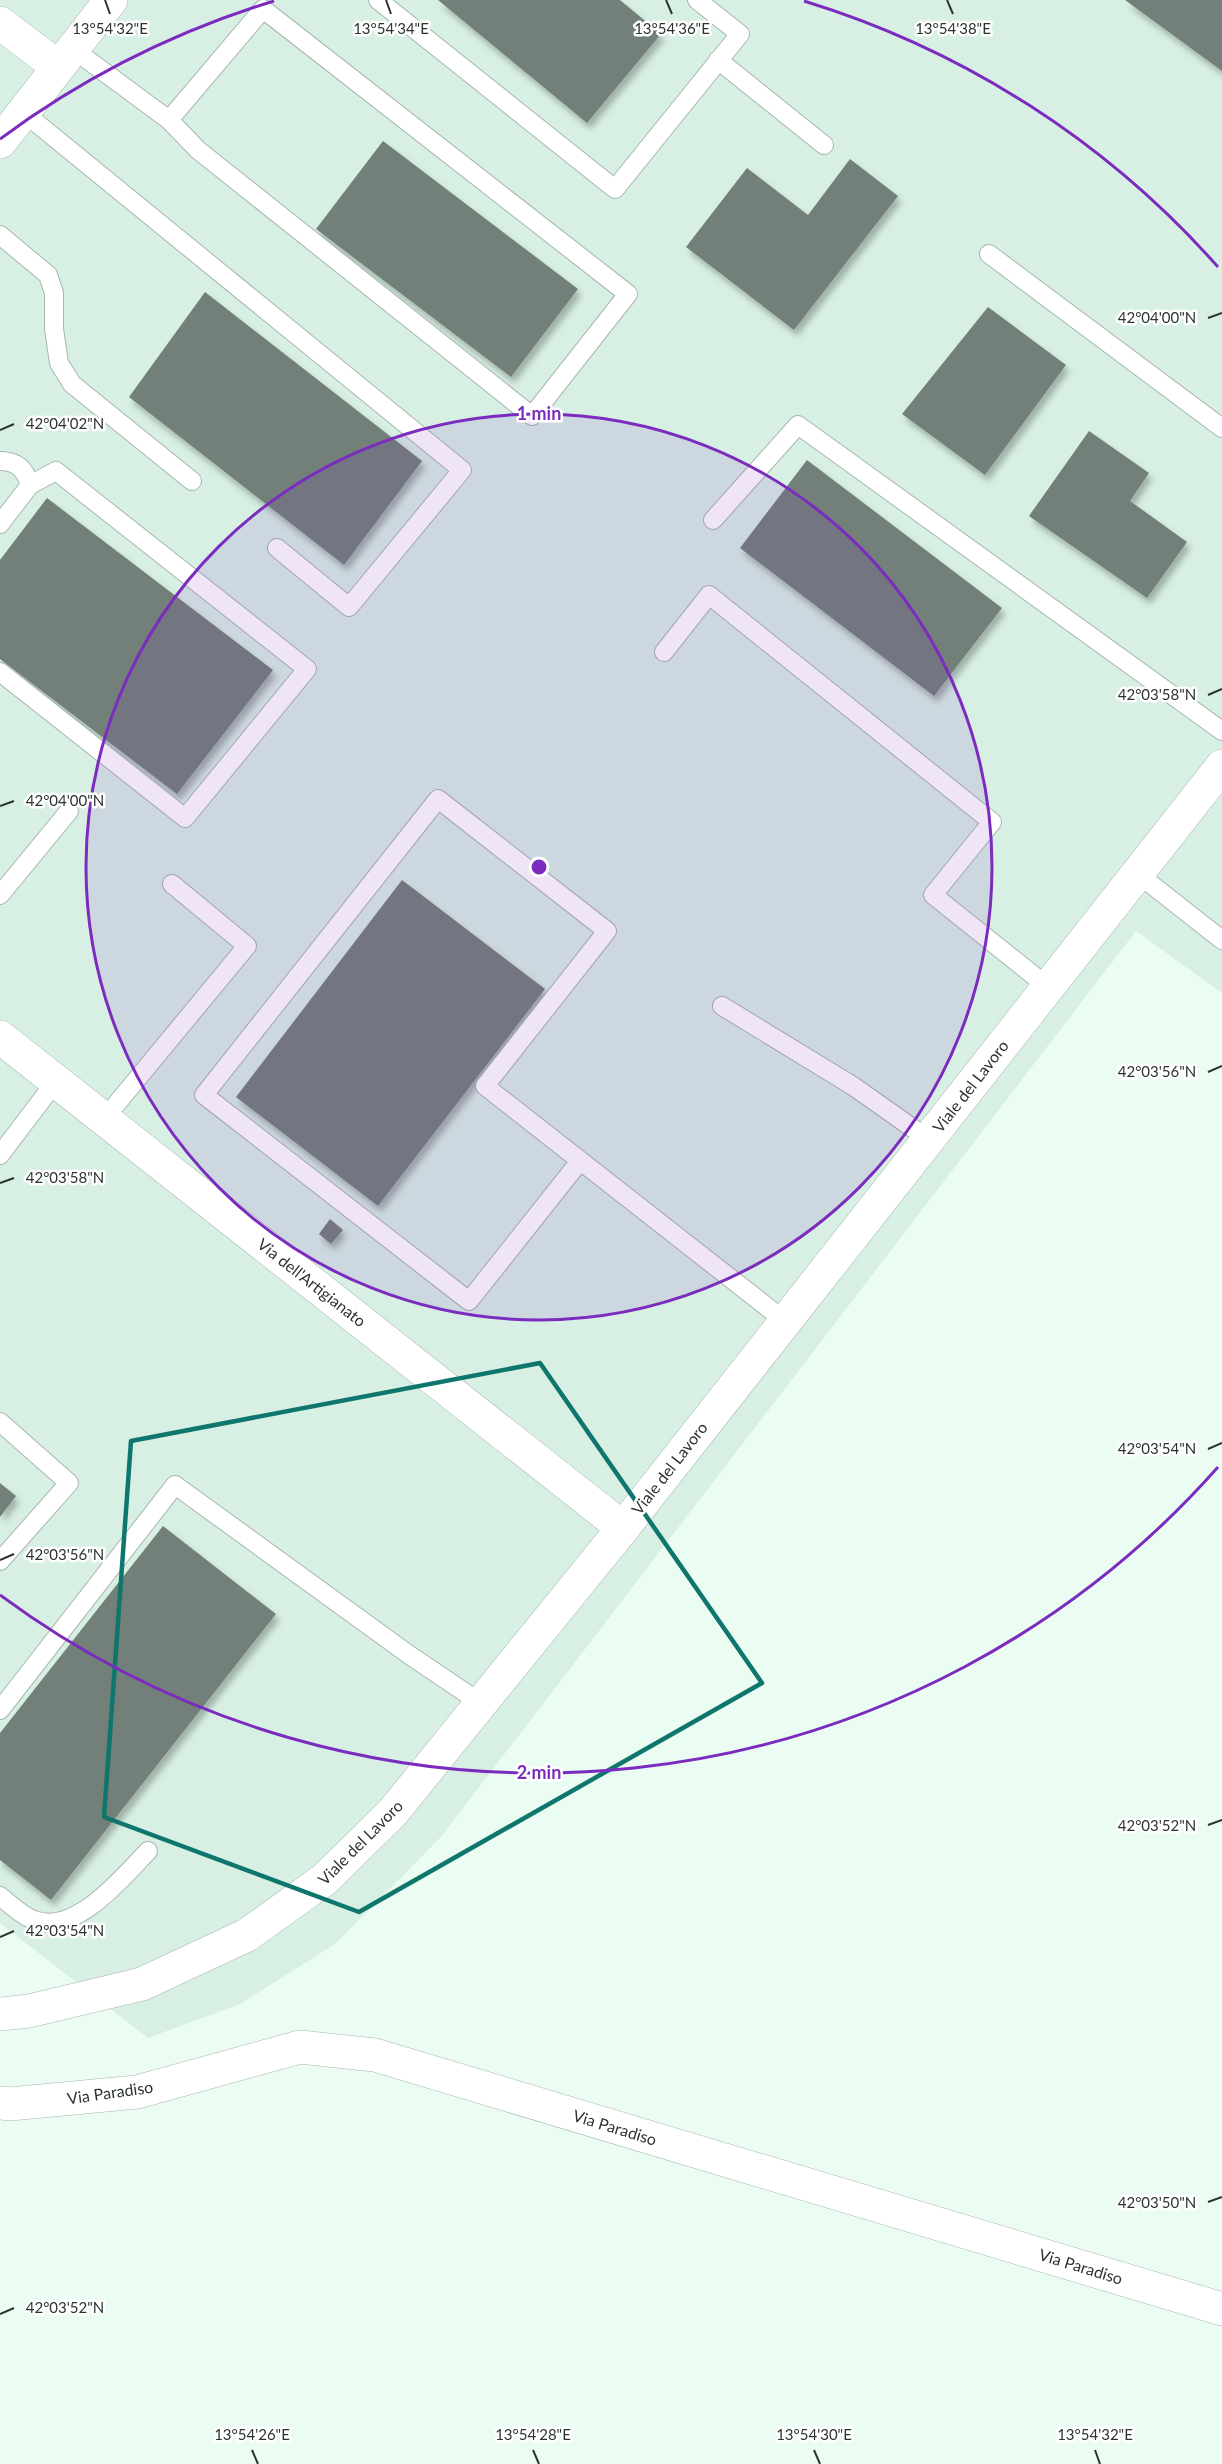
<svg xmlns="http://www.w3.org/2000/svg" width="1222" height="2464" font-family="Lato,sans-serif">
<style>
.built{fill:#d8f0e4}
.building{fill:#728079;filter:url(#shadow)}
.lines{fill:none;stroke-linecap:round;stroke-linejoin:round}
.lane-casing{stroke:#a7b6ae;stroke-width:20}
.street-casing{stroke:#a7b6ae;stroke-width:34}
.secondary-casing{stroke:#a7b6ae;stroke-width:34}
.lane{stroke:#fff;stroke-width:18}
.street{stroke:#fff;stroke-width:33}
.secondary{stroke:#fff;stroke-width:33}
.marked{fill:none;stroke:#0f766e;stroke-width:4.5;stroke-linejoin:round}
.ticks{fill:none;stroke:#2d3430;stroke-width:2}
.ring{fill:none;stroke:#7b2cbf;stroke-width:3}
.labels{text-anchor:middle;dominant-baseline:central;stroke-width:5;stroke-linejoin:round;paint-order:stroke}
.street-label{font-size:16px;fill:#2d3430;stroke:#fff}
.ticks-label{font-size:15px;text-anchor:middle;fill:#2d3430;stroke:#fff;stroke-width:5;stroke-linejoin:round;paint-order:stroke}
.centre{fill:#7b2cbf;stroke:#fff;stroke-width:3}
.ring-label{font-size:18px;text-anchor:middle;font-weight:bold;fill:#7b2cbf;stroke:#fff;stroke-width:5;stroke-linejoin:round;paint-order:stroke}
</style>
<defs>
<filter id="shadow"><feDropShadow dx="3.5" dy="6" stdDeviation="3" flood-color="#0004"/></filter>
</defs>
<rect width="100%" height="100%" fill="#ebfcf3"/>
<path class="built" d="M0,0H1222V993L1136,931L440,1838L335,1944L240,2004L148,2038L0,1923Z"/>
<path class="building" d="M438,0H620L661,34L587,123Z
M1125,0H1222V71Z
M383,141L578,289L511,377L316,229Z
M850,159L898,196L794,330L686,247L747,168L808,215Z
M205,292L422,461L344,565L129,397Z
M988,307L1066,365L985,475L902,414Z
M1089,431L1149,473L1130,501L1187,542L1147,598L1029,516Z
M807,460L1002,608L934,696L740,548Z
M47,498L273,670L177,794L0,659V560Z
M402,880L545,989L378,1206L236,1097Z
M330,1219L343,1230L331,1244L319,1234Z
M0,1483L16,1496L0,1517Z
M163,1526L276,1614L51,1900L0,1860V1733Z"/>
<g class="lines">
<defs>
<path id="lane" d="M378,0L615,189L740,34L697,0
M73,49L169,120L198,150L532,416L628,294L263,9L169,120
M718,60L824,145
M23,112L462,470L349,607L277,548
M0,235L48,275L54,293V329L59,363L72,384L192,481
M989,254L1222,428
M0,461C17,461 25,469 30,485L0,524
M713,520L798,425L1222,731
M664,652L709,595L992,822L933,895L1048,987
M0,672L185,818L307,669L56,471L30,485
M1138,874L1222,940
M0,895L69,811
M722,1006L853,1086L928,1139
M104,1119L247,946L172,884
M0,1155L56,1081
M580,1161L469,1301L204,1095L438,799L607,931L485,1086C585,1165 685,1243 785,1321
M0,1422L69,1483L0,1561
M0,1710L175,1485L408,1654L482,1704
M0,1896C10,1904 22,1916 34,1920C75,1936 123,1877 148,1851"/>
<path id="street" d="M0,23L58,67
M0,142L111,0
M0,1037L623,1528
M0,2103L10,2104L137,2092L300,2047L375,2055L1222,2309"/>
<path id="secondary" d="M0,2014L29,2011L142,1984L247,1935L325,1879L393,1812L623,1528L1222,766"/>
</defs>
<use href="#lane" class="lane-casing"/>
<use href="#street" class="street-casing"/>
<use href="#secondary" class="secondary-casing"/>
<use href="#lane" class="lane"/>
<use href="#street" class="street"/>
<use href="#secondary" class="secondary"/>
</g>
<path class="marked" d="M540,1363L762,1683L359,1912L104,1817L131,1441Z"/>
<path class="ticks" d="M105,0L110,14M386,0L391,14M666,0L672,14M947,0L953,14M1208,318L1222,313M0,430L14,424M1208,695L1222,689M0,806L14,801M1208,1072L1222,1066M0,1183L14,1178M1208,1449L1222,1443M0,1560L14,1554M1208,1825L1222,1820M0,1937L14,1931M1208,2202L1222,2197M0,2314L14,2308M252,2450L258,2464M533,2450L539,2464M814,2450L820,2464M1095,2450L1100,2464"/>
<circle cx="539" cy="867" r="453" fill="#7b2cbf" fill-opacity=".12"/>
<g class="ring">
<circle cx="539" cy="867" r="453"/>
<path d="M1218 1467A906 906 0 0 1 0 1595M0 139A906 906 0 0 1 274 1M804 1A906 906 0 0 1 1218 267"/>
</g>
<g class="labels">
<g class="street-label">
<text transform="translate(970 1086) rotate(-52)">Viale del Lavoro</text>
<text transform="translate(312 1282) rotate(38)">Via dell'Artigianato</text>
<text transform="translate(669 1468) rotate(-52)">Viale del Lavoro</text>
<text transform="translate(360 1842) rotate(-45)">Viale del Lavoro</text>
<text transform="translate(110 2092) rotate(-8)">Via Paradiso</text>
<text transform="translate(615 2127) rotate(17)">Via Paradiso</text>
<text transform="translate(1081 2266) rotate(17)">Via Paradiso</text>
</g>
</g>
<g class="ticks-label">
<text x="110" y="34">13°54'32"E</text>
<text x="391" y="34">13°54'34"E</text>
<text x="672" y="34">13°54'36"E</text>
<text x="953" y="34">13°54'38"E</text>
<text x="1157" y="323">42°04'00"N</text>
<text x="65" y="429">42°04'02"N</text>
<text x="1157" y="700">42°03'58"N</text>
<text x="65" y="806">42°04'00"N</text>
<text x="1157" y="1077">42°03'56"N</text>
<text x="65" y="1183">42°03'58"N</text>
<text x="1157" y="1454">42°03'54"N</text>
<text x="65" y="1560">42°03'56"N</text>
<text x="1157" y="1831">42°03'52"N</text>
<text x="65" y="1936">42°03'54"N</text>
<text x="1157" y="2208">42°03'50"N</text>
<text x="65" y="2313">42°03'52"N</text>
<text x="252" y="2440">13°54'26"E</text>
<text x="533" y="2440">13°54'28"E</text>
<text x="814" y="2440">13°54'30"E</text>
<text x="1095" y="2440">13°54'32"E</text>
</g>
<circle cx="539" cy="867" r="9" class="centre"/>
<g class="ring-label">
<text x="539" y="420">1 min</text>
<text x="539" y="1779">2 min</text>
</g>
</svg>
